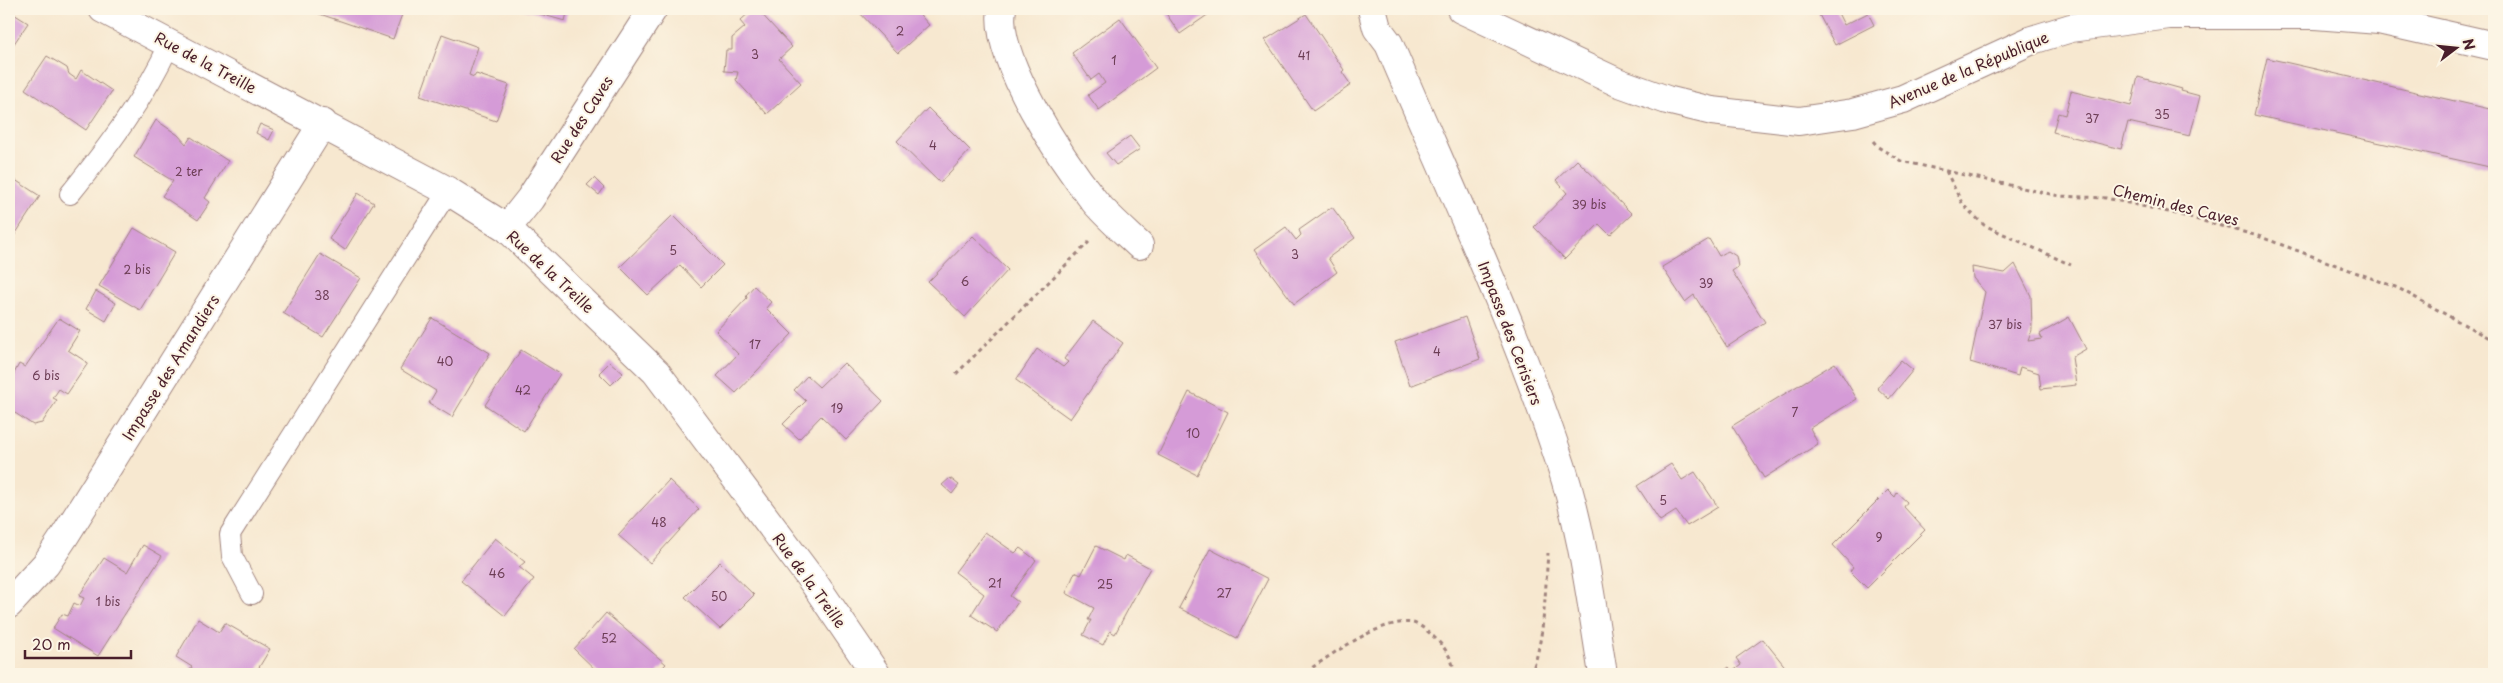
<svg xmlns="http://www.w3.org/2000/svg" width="2503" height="683" font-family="'Playpen Sans',sans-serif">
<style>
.building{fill:#d59bd7}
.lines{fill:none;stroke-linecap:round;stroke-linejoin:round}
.service-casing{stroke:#a0847e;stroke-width:22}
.minor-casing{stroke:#a0847e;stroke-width:30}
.path{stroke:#a0847e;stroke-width:3;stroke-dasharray:4 4;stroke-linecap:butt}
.service{stroke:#fff;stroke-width:20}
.minor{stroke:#fff;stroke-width:28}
.labels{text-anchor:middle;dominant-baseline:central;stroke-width:4;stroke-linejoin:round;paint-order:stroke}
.number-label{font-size:12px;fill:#6d3e56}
.street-label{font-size:15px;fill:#4a1f2b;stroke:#fcf5e5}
</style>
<rect width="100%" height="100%" fill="#fcf5e5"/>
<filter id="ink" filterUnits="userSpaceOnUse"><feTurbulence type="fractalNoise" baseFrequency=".02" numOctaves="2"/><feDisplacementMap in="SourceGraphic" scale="10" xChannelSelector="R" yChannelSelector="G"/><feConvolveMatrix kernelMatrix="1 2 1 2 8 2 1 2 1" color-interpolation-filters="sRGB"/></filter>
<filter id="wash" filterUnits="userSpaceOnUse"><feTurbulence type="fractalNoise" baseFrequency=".0096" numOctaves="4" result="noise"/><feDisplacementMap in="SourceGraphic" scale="20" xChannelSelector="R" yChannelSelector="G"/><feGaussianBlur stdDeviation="1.12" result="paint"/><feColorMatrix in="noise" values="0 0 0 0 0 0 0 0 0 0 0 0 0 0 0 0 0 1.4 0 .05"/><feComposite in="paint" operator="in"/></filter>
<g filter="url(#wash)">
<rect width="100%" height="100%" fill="#f7e8d0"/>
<g id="blocks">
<path class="building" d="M319,9H404L393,39L317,13Z
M522,9H568L565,21Z
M753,9H757L792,47L779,59L801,83L767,114L736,80L738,72L724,71L726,50H732V38L745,27L740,21Z
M856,9H915L929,25L898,53Z
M1163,9H1216L1180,34Z
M1816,9H1836L1844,25L1868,13L1874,25L1835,45Z
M9,11L28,23L9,51Z
M1306,14L1344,70L1342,72L1351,85L1313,111L1265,40Z
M1120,18L1156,68L1099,110L1088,95L1105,83L1099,74L1091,80L1072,53Z
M442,34L478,47L469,75L474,77L476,74L509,85L496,121L420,96Z
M47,56L67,68L69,74L76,79L81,70L112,91L86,130L25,89Z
M2267,58L2494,110V168L2254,115Z
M2138,77L2182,89L2181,91L2200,96L2190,136L2128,122L2121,149L2053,132L2058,113L2065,115L2071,91L2131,106Z
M928,108L970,150L940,183L897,141Z
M156,120L178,135L186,144L191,137L228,161L205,198L210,202L198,220L162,196L173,181L134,157Z
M260,124L274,130L269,140L256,133Z
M1130,136L1140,149L1116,165L1106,153Z
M1577,160L1632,214L1610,235L1599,224L1565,259L1534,227L1567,193L1556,180Z
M9,176L40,196L9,244Z
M594,178L604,188L599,195L587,185Z
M358,193L374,203L345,250L329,239Z
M1332,207L1355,238L1328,258L1337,272L1294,304L1254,250L1286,227L1296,240L1301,235L1299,230Z
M673,215L723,265L701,287L680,265L648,295L620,267Z
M134,228L175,252L140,310L99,286Z
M973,236L1008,270L965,317L928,282Z
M1709,239L1719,256L1728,251L1736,256L1738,267L1732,271L1765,322L1727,347L1694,295L1685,302L1662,267Z
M320,254L361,278L323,337L283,313Z
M2015,264L2031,296L2032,330L2028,341L2042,339L2040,334L2069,317L2086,349L2072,357L2076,385L2041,389L2039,373L2020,367L2018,376L1970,362L1985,292L1973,278L1972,267L2005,273Z
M754,286L771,302L766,308L792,334L736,393L717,376L738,354L716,331L747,298L746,295Z
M96,291L116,303L106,321L86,309Z
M1465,317L1480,359L1410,386L1395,342Z
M59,318L80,331L68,350L88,363L67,394L59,389L53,398L57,400L42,423L33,425L9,409V383L19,364L25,367Z
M432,318L490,353L452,417L429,403L436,391L400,369Z
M1093,321L1123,343L1070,419L1016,380L1037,349L1063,367L1068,362L1064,359Z
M521,350L560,374L524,431L485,405Z
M1901,360L1913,370L1889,399L1877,388Z
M610,362L623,373L611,385L599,373Z
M844,363L883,401L846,440L821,416L799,439L783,424L806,401L794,390L807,376L819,387Z
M1835,363L1857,399L1810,428L1818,444L1764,478L1732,426Z
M1189,392L1228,412L1197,475L1158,455Z
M1671,464L1682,480L1695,472L1718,507L1687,526L1676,511L1660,521L1637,486Z
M950,478L959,485L952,494L942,485Z
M669,480L699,509L650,563L618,535Z
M1888,490L1895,497L1897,493L1907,502L1904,507L1925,530L1867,588L1850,571L1853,567L1833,545Z
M985,532L1015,553L1020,548L1036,560L1010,596L1018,602L997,632L971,615L984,594L955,572Z
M495,538L525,562L519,567L534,579L505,616L461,581Z
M143,545L162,556L98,656L53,628L62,614L68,616L74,603L80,606L84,598L79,596L104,558L127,572Z
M1096,546L1124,560L1126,555L1150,568L1115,634L1110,631L1103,645L1083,635L1091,620H1088L1094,608L1066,593L1075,572L1081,575Z
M1210,549L1268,579L1237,638L1179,608Z
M720,562L754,595L720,629L685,597Z
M606,613L666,664L656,674H600L574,649Z
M198,619L219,632L225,623L270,649L255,674H188L192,667L176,657Z
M1763,639L1791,674H1720L1729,667L1732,672L1741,665L1736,658Z"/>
</g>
</g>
<g filter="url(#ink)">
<use href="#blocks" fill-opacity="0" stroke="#a0847e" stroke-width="1"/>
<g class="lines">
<defs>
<path id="service" d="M70,194C108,147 145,98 170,43
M252,594L232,556L230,534L448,191"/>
<path id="minor" d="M103,9L448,191L507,228L656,372L814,583L876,674
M1002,9C993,58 1064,163 1095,202C1108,217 1124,231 1139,245
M1372,9L1377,28L1389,44C1447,181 1511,315 1558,456C1582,526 1591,601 1603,674
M1461,9L1617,82L1667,100L1712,111L1799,121L1853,113L1903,99L2032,40L2071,28L2169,15H2315L2379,20L2494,46
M507,228L530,199L653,9
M9,604L46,564L64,537L323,123"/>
</defs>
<use href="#service" class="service-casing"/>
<use href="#minor" class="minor-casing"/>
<path class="path" d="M1873,141L1878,147L1901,161L2059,196L2106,198L2173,213L2258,236L2398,288L2494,341
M1946,171L1963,205L1984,225L2071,265
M956,374L1089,242
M1308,674L1313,667C1337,651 1383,618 1413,623C1422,625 1432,635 1438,641C1447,650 1453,661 1455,674
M1531,674C1545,640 1545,590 1548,553"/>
<use href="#service" class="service"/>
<use href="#minor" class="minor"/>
</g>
</g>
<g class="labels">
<g class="number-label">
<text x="900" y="31">2</text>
<text x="755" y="54">3</text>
<text x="1304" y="55">41</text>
<text x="1114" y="60">1</text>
<text x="2162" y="114">35</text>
<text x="2092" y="118">37</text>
<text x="933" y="145">4</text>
<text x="189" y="171">2 ter</text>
<text x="1589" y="204">39 bis</text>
<text x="673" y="250">5</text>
<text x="1295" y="254">3</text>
<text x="137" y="269">2 bis</text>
<text x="965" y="281">6</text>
<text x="1706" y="283">39</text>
<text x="322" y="295">38</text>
<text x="2005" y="324">37 bis</text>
<text x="755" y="344">17</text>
<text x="1437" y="351">4</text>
<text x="445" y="361">40</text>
<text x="46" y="375">6 bis</text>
<text x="523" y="390">42</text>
<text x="837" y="408">19</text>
<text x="1795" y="412">7</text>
<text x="1193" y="433">10</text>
<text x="1663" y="500">5</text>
<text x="659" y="522">48</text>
<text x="1879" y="537">9</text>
<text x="497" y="573">46</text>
<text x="995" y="583">21</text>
<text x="1105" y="584">25</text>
<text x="1224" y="593">27</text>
<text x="719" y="596">50</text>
<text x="108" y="601">1 bis</text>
<text x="609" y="638">52</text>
</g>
<g class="street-label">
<text transform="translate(206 62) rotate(28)">Rue de la Treille</text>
<text transform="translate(1968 69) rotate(-23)">Avenue de la République</text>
<text transform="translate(581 119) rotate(-57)">Rue des Caves</text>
<text transform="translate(2176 204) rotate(14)">Chemin des Caves</text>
<text transform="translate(551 271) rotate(43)">Rue de la Treille</text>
<text transform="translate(1511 333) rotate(69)">Impasse des Cerisiers</text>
<text transform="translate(170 367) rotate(-58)">Impasse des Amandiers</text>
<text transform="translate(810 580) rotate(54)">Rue de la Treille</text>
</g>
</g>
<rect width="2503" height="683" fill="none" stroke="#fcf5e5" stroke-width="30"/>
<g transform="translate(2456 48) rotate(74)" stroke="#fcf5e5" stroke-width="4" paint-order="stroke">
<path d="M0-4L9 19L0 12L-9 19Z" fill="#4a1f2b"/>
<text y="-8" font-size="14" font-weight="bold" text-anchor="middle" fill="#4a1f2b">N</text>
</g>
<path d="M25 650v8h106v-8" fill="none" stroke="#4a1f2b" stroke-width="2.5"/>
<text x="32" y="650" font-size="15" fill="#4a1f2b" stroke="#fcf5e5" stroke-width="4" paint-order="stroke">20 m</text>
</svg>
